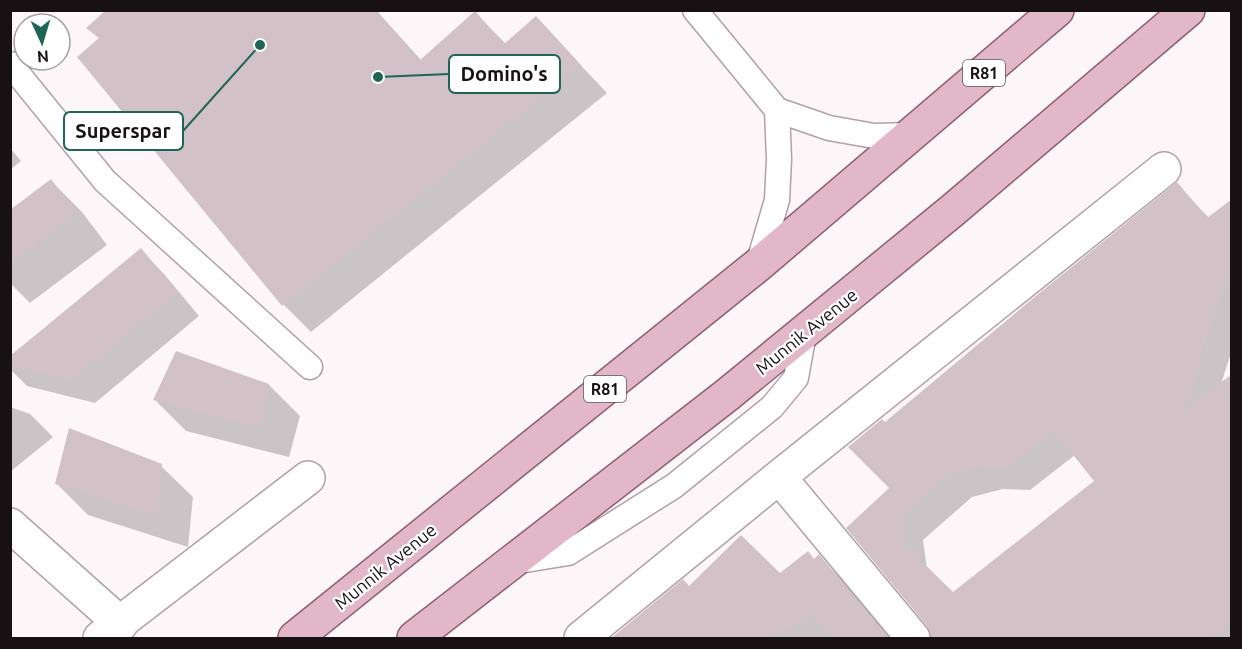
<svg xmlns="http://www.w3.org/2000/svg" width="1242" height="649" font-family="Ubuntu,sans-serif">
<style>
.shadow{fill:#0003;fill-rule:evenodd}
.building{fill:#d2c1c7;fill-rule:evenodd}
.lines{fill:none;stroke-linecap:round;stroke-linejoin:round}
.service-casing{stroke:#b1a1a7;stroke-width:27}
.minor-casing{stroke:#b1a1a7;stroke-width:36}
.primary-casing{stroke:#8e5f71;stroke-width:36}
.service{stroke:#fff;stroke-width:24}
.minor{stroke:#fff;stroke-width:33}
.primary{stroke:#e2b8c8;stroke-width:33}
.labels{text-anchor:middle;dominant-baseline:central;stroke-width:4.5;stroke-linejoin:round;paint-order:stroke}
.shield{fill:#fff;stroke:#5d585a;stroke-width:1.5}
.shield-label{font-size:16px;font-weight:bold;fill:#171113}
.street-label{font-size:18px;fill:#171113;stroke:#fff}
.leader{fill:none;stroke:#206455;stroke-width:2}
.callout-dot{fill:#206455;stroke:#fff;stroke-width:2}
.callout{fill:#fff;stroke:#206455;stroke-width:2}
.callout-label{font-size:20px;text-anchor:middle;font-weight:bold;fill:#171113}
</style>
<rect width="100%" height="100%" fill="#fdf6f8"/>
<path class="shadow" d="M108,10H376L421,60L475,13L506,44L536,18L607,93L311,332L284,305L79,57L100,39L89,28Z
M10,148L21,161L10,170Z
M51,181L82,212L107,245L30,303L10,283V212Z
M1177,184L1209,218L1232,201V350L1221,384L1232,376V638H933L929,626L848,529L891,488L885,424ZM1075,455L1096,482L953,594L927,569L923,540L972,497L1003,489L1030,490Z
M141,250L164,274L199,316L95,403L27,386L10,369V358Z
M269,385L300,416L289,457L186,431L155,400Z
M10,407L30,414L53,437L10,472Z
M161,466L193,497L188,547L88,515L57,484Z
M819,556L841,579L891,638H613L690,587L780,575L815,560Z"/>
<path class="building" d="M106,10H375L420,60L475,11L504,44L536,16L581,65L282,306L77,57L99,38L86,28Z
M51,179L77,213L10,263V210Z
M1177,182L1207,218L1232,199V273L1222,287L1184,411L1232,374V622L1211,639H931L927,626L846,528L889,488L848,447L882,419L885,422L1037,295ZM1054,431L1094,481L953,592L905,545L901,517L949,474L979,467L1006,468Z
M141,248L177,292L71,380L10,365V356Z
M176,351L269,384L258,427L153,400Z
M69,428L162,464L157,516L55,484Z
M741,535L780,573L808,551L814,559L819,554L889,639H833L813,614L770,639H610L683,579L689,586Z"/>
<g class="lines">
<defs>
<path id="service" d="M695,10L777,110L829,128L874,136L911,135
M10,64L105,181L310,367
M758,265L777,200L779,159L777,110
M513,562L568,553L674,486L772,407L796,378L804,333"/>
<path id="minor" d="M779,477L913,638
M10,525L121,624
M100,638L308,478
M581,638L779,477L1164,169"/>
<path id="primary" d="M295,638L758,265L1057,10
M414,638L727,395L953,210L1188,10"/>
</defs>
<use href="#service" class="service-casing"/>
<use href="#minor" class="minor-casing"/>
<use href="#primary" class="primary-casing"/>
<use href="#service" class="service"/>
<use href="#minor" class="minor"/>
<use href="#primary" class="primary"/>
</g>
<g class="labels">
<g class="shield">
<rect x="963" y="60" width="42" height="26" rx="4.5"/>
<rect x="584" y="376" width="42" height="26" rx="4.5"/>
</g>
<g class="shield-label">
<text x="984" y="73">R81</text>
<text x="605" y="389">R81</text>
</g>
<g class="street-label">
<text transform="translate(806 331) rotate(-39)">Munnik Avenue</text>
<text transform="translate(385 566) rotate(-39)">Munnik Avenue</text>
</g>
</g>
<path class="leader" d="M378 77L449 74M260 45L183 131"/>
<g class="callout-dot">
<circle cx="378" cy="77" r="6"/>
<circle cx="260" cy="45" r="6"/>
</g>
<g class="callout">
<rect x="449" y="55" width="111" height="38" rx="6"/>
<rect x="64" y="112" width="119" height="38" rx="6"/>
</g>
<g class="callout-label">
<text x="504" y="81">Domino's</text>
<text x="123" y="138">Superspar</text>
</g>
<rect width="1242" height="649" fill="none" stroke="#171113" stroke-width="24"/>
<g transform="translate(42 42) rotate(176)"><circle r="28" fill="#ffffff" stroke="#a2a0a1" stroke-width="1.5"/>
<path d="M0-4.5L10 22L0 15L-10 22Z" fill="#206455"/>
<text y="-9" font-size="16" font-weight="bold" text-anchor="middle" fill="#171113">N</text>
</g>
</svg>
